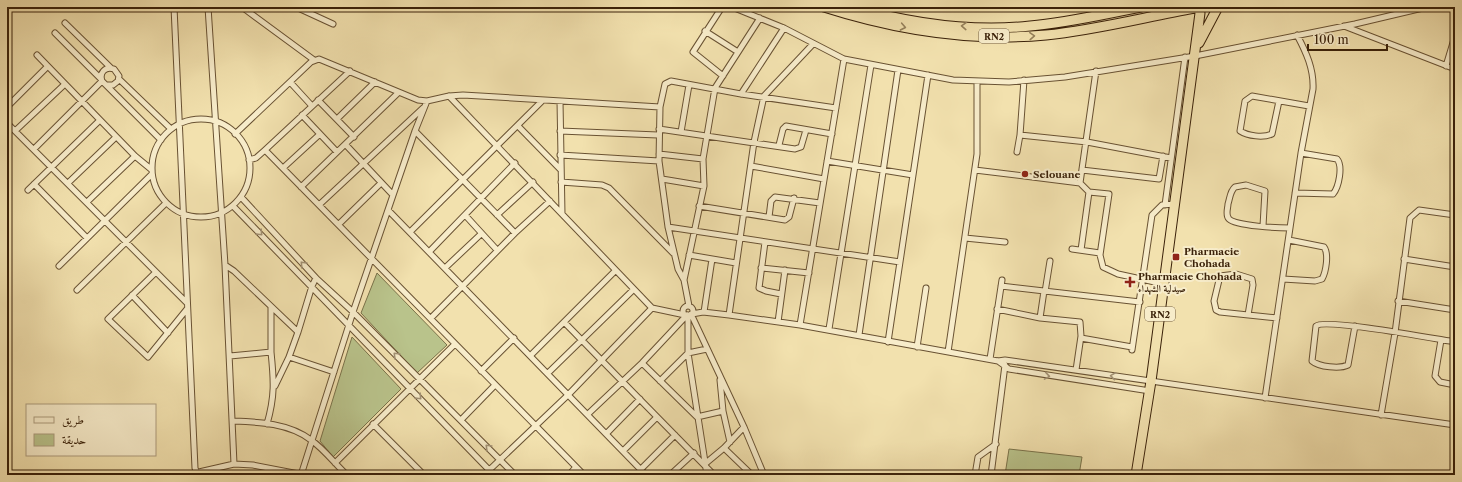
<svg xmlns="http://www.w3.org/2000/svg" width="1462" height="482" font-family="'Libre Caslon Text',Amiri,serif">
<style>
.green{fill:#b9c38b;stroke:#7a724a}
.lines{fill:none;stroke-linecap:round;stroke-linejoin:round}
.street-casing{stroke:#695233;stroke-width:7}
.highway-casing{stroke:#3b220a;stroke-width:11}
.street{stroke:#f7ecca;stroke-width:5}
.highway{stroke:#f2e1ae;stroke-width:9}
.oneway{stroke:#96825c}
.oneway2{stroke:#a29174}
.poi-dot{fill:#8f2418;stroke:#f7ecca;stroke-width:1.5}
.labels{text-anchor:middle;dominant-baseline:central;stroke-width:4;stroke-linejoin:round;paint-order:stroke}
.shield{fill:#f7ecca;stroke:#735f44;stroke-width:1}
.shield-label{font-size:9px;font-weight:bold;fill:#3b220a}
.poi-label{font-size:10px;font-weight:bold;fill:#3b220a;stroke:#f7ecca;text-anchor:start}
</style>
<rect width="100%" height="100%" fill="#f2e1ae"/>
<filter id="stains"><feTurbulence type="fractalNoise" baseFrequency=".005" numOctaves="4"/><feColorMatrix values="0 0 0 0 .2 0 0 0 0 .09 0 0 0 0 .02 0 0 0 .5 -.17"/></filter>
<radialGradient id="worn" r=".72"><stop offset=".6" stop-color="#630" stop-opacity="0"/><stop offset="1" stop-color="#630" stop-opacity=".3"/></radialGradient>
<path class="green" d="M377,273L447,345L417,373L361,313Z
M352,337L401,389L333,457L320,441Z
M1009,449L1082,457L1079,475H1005Z"/>
<g class="lines">
<defs>
<path id="street" d="M174,7L195,468L196,471L199,472L234,464L253,465L304,475
M208,7L225,265
M242,7L314,60
M296,7L333,24
M722,7L693,52L723,76
M732,7L784,28L844,59L953,80L1009,82L1065,77L1195,56L1355,24L1427,7
M65,23L111,68
M1344,26L1455,69
M705,31L738,52
M55,33L101,79
M37,55L135,156L152,170
M1446,66L1455,36
M119,79L171,129
M1024,80L1020,135L1087,142L1171,158
M290,82L312,106
M107,85H113L118,81L119,76L114,69C105,66 99,73 102,81L161,140
M741,94L784,28
M449,96L652,308L685,315
M318,100L354,137
M560,101L562,214
M1279,101L1272,134C1263,138 1248,136 1240,131L1245,101L1252,96L1309,106
M7,107L47,67
M302,115L337,152
M337,119L375,82
M152 168a49 49 0 1 1 98 0a49 49 0 1 1-98 0Z
M7,123L187,303
M518,126L560,169
M659,129L795,149L801,147L806,130
M15,131L65,84
M415,131L515,233
M560,131L658,135
M681,132L689,85
M235,134L311,62L319,59L418,100L427,101L449,96L463,95L660,107
M346,145L393,195
M779,145L783,129L786,126L832,134
M34,149L102,81
M265,150L584,475
M1017,152L1020,135
M659,154L703,159
M560,155L659,161
M249,160L256,158L265,150L350,71
M827,161L913,175
M751,166L824,179
M283,168L320,134
M975,170L1080,183L1096,71
M1082,170L1159,179L1163,156
M662,179L704,186
M561,182L602,185L609,188L673,253
M68,183L116,137
M1080,183L1089,192L1109,194L1100,255L1103,267L1118,274L1164,284
M34,184L87,238
M301,187L398,93
M28,190L100,120
M1295,193L1333,194C1339,187 1343,166 1337,159L1301,153
M241,197L316,278L353,312L515,475
M87,202L135,156
M319,205L423,108
M1165,205L1185,57
M233,206L494,475
M699,206L785,220L789,217L794,198
M388,210L646,475
M465,215L497,250
M497,215L533,182
M769,217L771,201L775,197L820,203
M339,224L381,183
M1263,226L1265,191L1246,185L1235,187C1230,191 1230,198 1228,204C1228,208 1225,215 1229,219C1236,226 1279,228 1290,228
M668,227L900,262
M410,232L542,101
M965,238L1005,242
M765,242L759,288L766,291L781,294
M1072,249L1100,253
M1081,250L1089,192
M429,252L515,163
M689,255L736,263
M1404,259L1455,267
M59,266L152,174
M445,268L481,234
M761,268L809,273
M156,272L108,319L148,357L187,309
M1283,279L1315,281L1322,279C1326,272 1329,254 1324,247L1289,240
M684,280L704,186L703,159L715,88L760,18
M1001,286L1140,302
M77,290L166,203
M1045,292L1050,261
M132,295L168,333
M1398,301L1455,310
M689,306L684,280L678,269L668,227L659,161L660,107L665,84L671,81L741,94L836,108
M683 311a5 5 0 1 1 10 0a5 5 0 1 1-10 0Z
M997,309L1040,318L1080,322L1081,336L1076,370
M704,312L712,259
M691,314L744,427L764,475
M692,314L703,312L729,315L800,325L998,361L1005,360L1455,425
M688,315V353L707,475
M729,315L754,142L764,96L813,44
M1248,315L1253,285L1252,279L1236,274L1220,276L1214,301L1216,310L1220,312L1277,318
M431,318L515,233L550,201
M1040,318L1044,291
M564,322L714,475
M778,322L785,270
M800,325L844,59
M1355,326L1348,365C1340,369 1319,367 1312,361L1316,326C1325,318 1436,339 1455,342
M829,329L871,65
M298,332L289,357L334,372
M859,335L898,70
M1081,338L1132,347
M1441,340L1435,376L1440,382L1455,385
M888,342L928,75
M917,347L926,288
M1132,350L1152,215L1162,205L1175,204
M948,352L977,154V82
M531,355L615,271
M230,356L271,352V307
M990,359L1002,280
M998,361L1009,369L1150,391
M642,363L697,417L723,411L720,380
M481,371L514,338
M548,373L633,290
M660,381L688,353L707,349
M275,386L289,357
M1265,398L1301,153L1313,89C1314,69 1306,52 1297,35
M723,411L730,442
M588,414L642,363L687,315
M1381,415L1395,333L1410,218L1419,210L1455,215
M461,420L495,385
M233,421C258,422 289,423 311,440C324,449 335,464 347,475
M267,424C275,396 274,381 271,352
M373,424L424,475
M607,433L640,399
M724,448L752,475
M623,451L657,417
M335,463L455,344
M706,463L724,448L744,427
M234,464L225,265L234,271L298,332L312,286L316,278
M641,469L675,435
M301,475L353,312L415,131L427,101
M484,475L568,395L652,308
M569,475L576,467
M670,475L694,453
M975,475L978,457L996,444
M991,475L1005,365"/>
<path id="highway" d="M824,7C896,30 970,42 1046,35C1096,30 1145,17 1195,8
M853,7C909,23 972,32 1030,26C1067,23 1104,14 1141,7
M1199,43L1218,7
M1136,475L1151,381L1200,13"/>
</defs>
<use href="#street" class="street-casing"/>
<use href="#highway" class="highway-casing"/>
<use href="#street" class="street"/>
<use href="#highway" class="highway"/>
</g>
<defs><path id="oneway-chevron" d="M-2-3.5L2.5 0L-2 3.5" fill="none" stroke-width="1.6" stroke-linecap="round" stroke-linejoin="round"/></defs>
<g class="oneway">
<use href="#oneway-chevron" transform="translate(964 26) rotate(-177)"/>
<use href="#oneway-chevron" transform="translate(903 27) rotate(11)"/>
<use href="#oneway-chevron" transform="translate(1032 36) rotate(-3)"/>
</g>
<g class="oneway2">
<use href="#oneway-chevron" transform="translate(260 233) rotate(46)"/>
<use href="#oneway-chevron" transform="translate(303 264) rotate(-133)"/>
<use href="#oneway-chevron" transform="translate(396 355) rotate(-135)"/>
<use href="#oneway-chevron" transform="translate(1047 376) rotate(9)"/>
<use href="#oneway-chevron" transform="translate(1113 376) rotate(-172)"/>
<use href="#oneway-chevron" transform="translate(419 397) rotate(46)"/>
<use href="#oneway-chevron" transform="translate(488 447) rotate(-135)"/>
</g>
<g class="poi-dot">
<circle cx="1025" cy="174" r="4"/>
<rect x="1172" y="253" width="8" height="8" rx="2"/>
<path d="M1128 276h4v4h4v4h-4v4h-4v-4h-4v-4h4z"/>
</g>
<g class="labels">
<g class="shield">
<rect x="979" y="29" width="30" height="14" rx="3"/>
<rect x="1145" y="307" width="30" height="14" rx="3"/>
</g>
<g class="shield-label">
<text x="994" y="36">RN2</text>
<text x="1160" y="314">RN2</text>
</g>
<g class="poi-label">
<text x="1033" y="174">Selouane</text>
<text x="1184" y="251">Pharmacie<tspan x="1184" dy="12">Chohada</tspan></text>
<text x="1138" y="276">Pharmacie Chohada<tspan x="1138" dy="12">صيدلية الشهداء</tspan></text>
</g>
</g>
<rect width="1462" height="482" fill="none" stroke="#f2e1ae" stroke-width="24"/>
<rect x="8" y="8" width="1446" height="466" fill="none" stroke="#3b220a" stroke-width="2"/>
<rect x="12" y="12" width="1438" height="458" fill="none" stroke="#3b220a"/>
<rect x="26" y="404" width="130" height="52" fill="#f7ecca" stroke="#ac9b7d"/>
<rect x="34" y="417" width="20" height="6" fill="#f7ecca" stroke="#ac9b7d"/>
<text x="62" y="424" font-size="12" fill="#3b220a">طريق</text>
<rect x="34" y="434" width="20" height="12" fill="#b9c38b" stroke="#ac9b7d"/>
<text x="62" y="444" font-size="12" fill="#3b220a">حديقة</text>
<path d="M1308 44v6h79v-6" fill="none" stroke="#3b220a" stroke-width="2"/>
<text x="1314" y="44" font-size="12" fill="#3b220a" stroke="#f7ecca" stroke-width="3" paint-order="stroke">100 m</text>
<rect width="100%" height="100%" filter="url(#stains)"/>
<rect width="100%" height="100%" fill="url(#worn)"/>
</svg>
